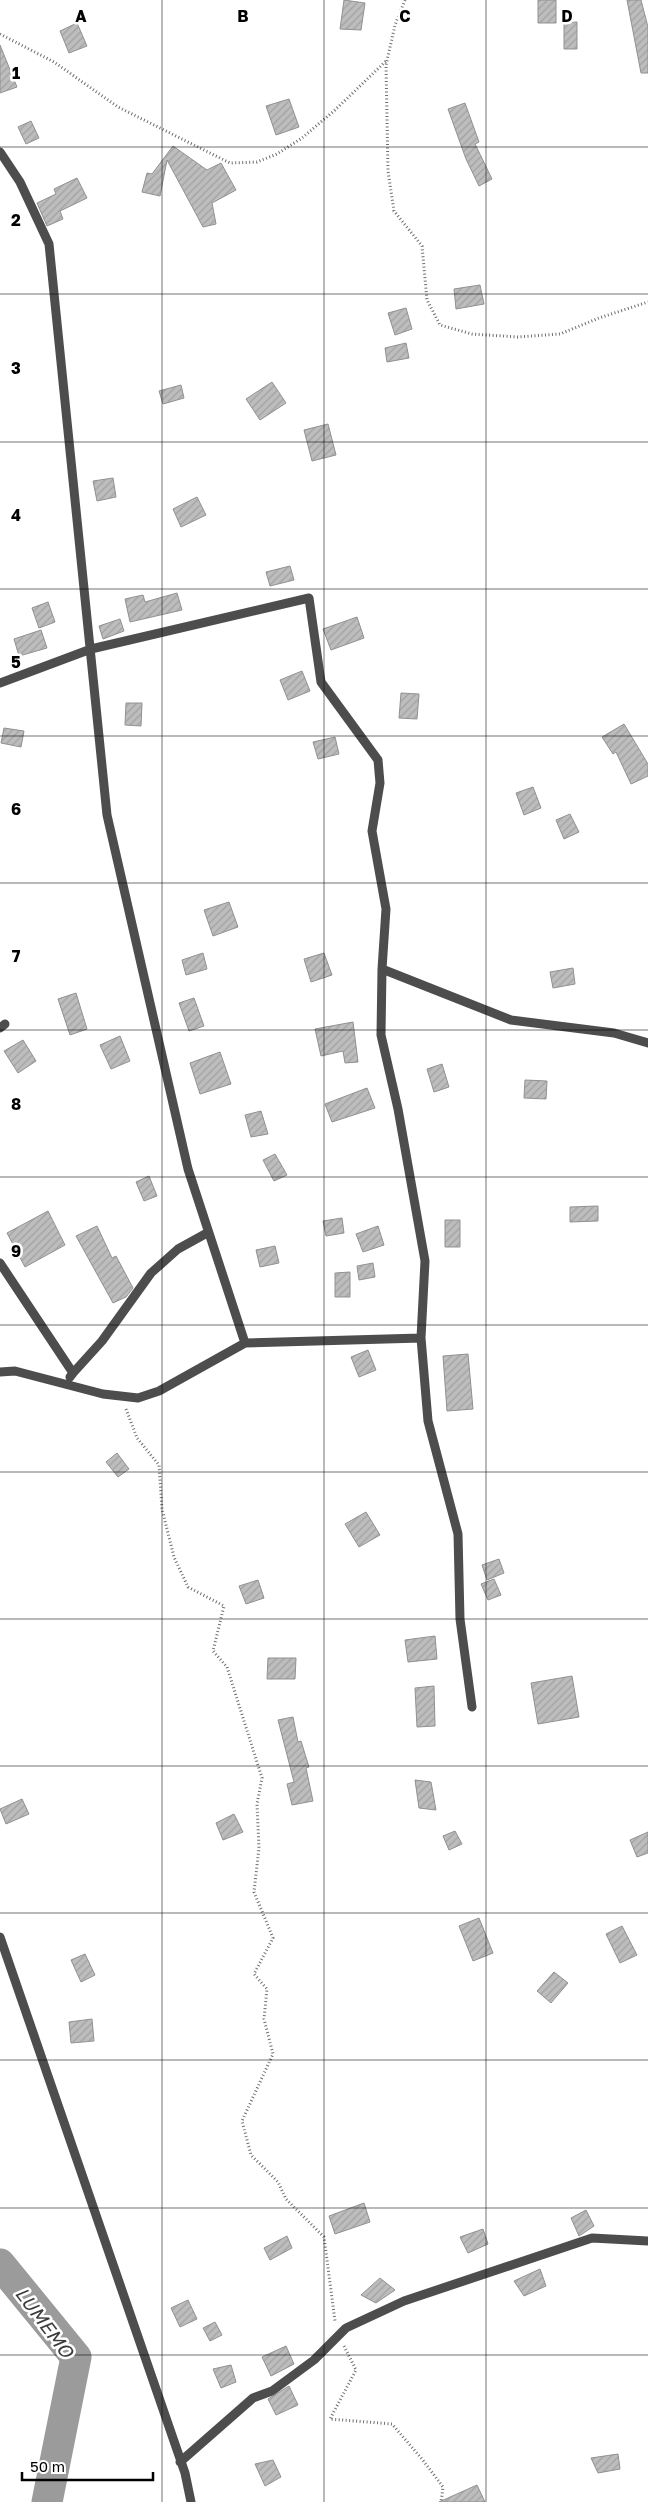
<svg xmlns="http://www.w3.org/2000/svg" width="648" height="2502" font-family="'Golos Text',sans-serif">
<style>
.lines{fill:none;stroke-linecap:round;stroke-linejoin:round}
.river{stroke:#9b9b9b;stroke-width:31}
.building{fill:url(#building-hatch);stroke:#919191}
.path{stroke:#6f6f6f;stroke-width:3;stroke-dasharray:1 2.5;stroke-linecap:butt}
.minor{stroke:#4d4d4d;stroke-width:9}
.grid{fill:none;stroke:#000;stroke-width:1;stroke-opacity:0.55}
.labels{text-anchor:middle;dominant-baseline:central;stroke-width:5;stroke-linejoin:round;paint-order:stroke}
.water-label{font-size:19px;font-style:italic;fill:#3c3c3c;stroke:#fff}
.grid-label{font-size:16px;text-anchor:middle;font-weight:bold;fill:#000;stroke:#fff;stroke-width:5;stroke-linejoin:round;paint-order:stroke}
</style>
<defs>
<pattern id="building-hatch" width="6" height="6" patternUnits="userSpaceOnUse" patternTransform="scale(1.25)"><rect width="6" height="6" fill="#bdbdbd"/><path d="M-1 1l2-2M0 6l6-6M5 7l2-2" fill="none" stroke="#a1a1a1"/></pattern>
</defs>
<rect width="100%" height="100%" fill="#fff"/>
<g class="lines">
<path class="river" d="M0,2264L76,2357L47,2502"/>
</g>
<path class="building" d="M344,0L365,3L361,30L340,29Z
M538,0H556V23H538Z
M627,0H641L648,27V73H641Z
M577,22V49H564V23Z
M77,23L87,46L69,53L60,31Z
M0,45L17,87L0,93Z
M289,99L299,127L276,135L266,106Z
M465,103L479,142L475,144L492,179L479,186L466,159L448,109Z
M31,121L39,138L26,144L18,127Z
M173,146L207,170L221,163L236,190L212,203L216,224L203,227L167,160L160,196L142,192L147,173L152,174Z
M77,178L87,198L60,211L63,219L47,226L37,203L56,194L54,189Z
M480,285L484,304L456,309L454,289Z
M406,308L412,329L395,335L388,313Z
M406,343L409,358L387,362L385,348Z
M272,382L286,403L260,420L246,399Z
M181,385L184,398L163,404L159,391Z
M328,424L336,455L312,461L304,430Z
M113,478L116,497L97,501L93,481Z
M197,497L206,515L181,527L173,509Z
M290,566L294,580L270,586L266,572Z
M177,593L182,610L130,622L125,599L143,595L145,602Z
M48,602L55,622L39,628L32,608Z
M357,617L364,638L331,650L323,629Z
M120,619L124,631L103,639L99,626Z
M41,630L47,648L19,656L14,639Z
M302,671L310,691L288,700L280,680Z
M401,693L419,694L417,719L399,718Z
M126,703H142L141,726L125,725Z
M624,724L648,764V776L631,784L616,752L613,754L602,737Z
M4,728L24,731L21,747L1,743Z
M335,737L339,754L318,759L313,742Z
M533,787L541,808L524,815L516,793Z
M570,814L579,832L564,839L556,820Z
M229,902L238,927L213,936L204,910Z
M203,953L207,969L186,975L182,960Z
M324,953L332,975L311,982L304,959Z
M573,968L575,984L553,988L550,972Z
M76,993L87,1029L70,1035L58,999Z
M194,998L204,1026L189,1031L179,1003Z
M353,1022L358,1062L345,1063L343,1051L321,1056L315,1029Z
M120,1036L130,1061L111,1069L100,1045Z
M23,1040L36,1061L18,1073L4,1051Z
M220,1052L231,1084L200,1094L190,1063Z
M442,1064L449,1087L434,1092L427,1069Z
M525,1080L547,1081L546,1099L524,1098Z
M367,1088L375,1108L332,1122L325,1104Z
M261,1111L268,1134L251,1137L245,1115Z
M275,1154L287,1175L274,1181L263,1160Z
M149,1176L157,1196L144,1201L136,1182Z
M598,1206V1221L570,1222V1207Z
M48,1211L65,1245L25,1267L7,1233Z
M342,1218L344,1233L326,1236L323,1221Z
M445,1220H460V1247H445Z
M97,1226L112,1258L116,1256L133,1288L126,1297L113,1303L76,1236Z
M378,1226L384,1245L363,1252L356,1234Z
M275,1246L279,1263L260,1267L256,1250Z
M373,1263L375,1277L359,1280L357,1266Z
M350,1272V1297H335V1273Z
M368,1350L376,1370L359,1377L351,1357Z
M468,1354L473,1409L447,1411L443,1356Z
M117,1453L129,1469L118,1477L106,1462Z
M366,1512L380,1535L359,1547L345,1524Z
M499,1559L504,1573L487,1580L482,1565Z
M494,1579L501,1595L488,1600L481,1584Z
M258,1580L264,1598L246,1604L239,1586Z
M435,1636L437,1659L408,1662L405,1640Z
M268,1658H296L295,1679H267Z
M572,1676L579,1717L538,1724L531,1683Z
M434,1686L435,1726L417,1727L415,1688Z
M293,1717L298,1742L301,1741L309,1767L306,1768L313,1801L292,1805L287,1784L294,1782L278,1720Z
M415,1780L431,1782L436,1810L419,1808Z
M22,1799L29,1814L6,1824L0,1809Z
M234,1814L243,1832L223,1840L216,1823Z
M455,1831L462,1844L449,1850L443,1836Z
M648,1832V1853L637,1857L630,1840Z
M479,1918L493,1953L473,1961L459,1926Z
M622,1926L637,1955L620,1963L606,1934Z
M85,1954L95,1975L81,1982L71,1960Z
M554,1972L568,1983L551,2003L537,1991Z
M92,2019L94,2041L71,2043L69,2022Z
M364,2203L370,2222L335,2234L329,2216Z
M586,2210L594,2226L579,2236L571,2218Z
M483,2229L488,2244L468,2253L460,2237Z
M287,2236L292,2248L270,2260L264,2248Z
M540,2269L546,2286L524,2296L514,2281Z
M380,2278L395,2290L376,2303L361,2295Z
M188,2300L197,2319L180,2327L171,2308Z
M215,2322L222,2335L210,2341L203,2328Z
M286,2346L294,2364L271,2376L262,2357Z
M231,2365L236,2382L221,2388L213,2369Z
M289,2386L298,2405L276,2415L268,2399Z
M618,2454L620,2469L598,2473L591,2458Z
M273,2460L281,2477L265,2486L255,2464Z
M477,2485L485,2502H439Z"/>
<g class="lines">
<path class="path" d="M405,0L395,25L386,65L388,171L394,211L422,246L427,300L440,325L472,334L518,337L560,334L599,318L648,302
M0,34L54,62L118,107L230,163L257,162L277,154L302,138L335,110L386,61
M126,1409L137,1438L159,1465L162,1509L174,1557L188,1587L224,1606L213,1651L227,1667L262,1778L257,1804L259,1848L254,1892L273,1938L254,1974L267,1989L264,2019L273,2054L242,2121L251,2155L278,2182L286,2199L324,2237L335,2321
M344,2346L356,2370L330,2419L392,2424L422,2459L443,2487L441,2502"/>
<path class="minor" d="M0,152L20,182L49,244L107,815L188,1169L245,1343
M0,683L91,649L309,598L321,682L378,760L380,783L372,831L386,909L382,969L381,1035L398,1109L425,1261L421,1338L428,1421L458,1534L460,1619L472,1707
M382,969L511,1020L614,1033L648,1043
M0,1028L5,1024
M0,1263L73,1373L70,1377
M0,1372L15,1371L103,1394L138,1398L159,1391L245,1343L421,1338
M73,1373L102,1341L151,1273L178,1249L207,1233
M0,1937L185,2473L191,2502
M180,2462L253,2398L272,2391L314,2360L346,2328L404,2301L592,2238L648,2241"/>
</g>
<path class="grid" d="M162,0V2502M324,0V2502M486,0V2502M0,147H648M0,294H648M0,442H648M0,589H648M0,736H648M0,883H648M0,1030H648M0,1177H648M0,1325H648M0,1472H648M0,1619H648M0,1766H648M0,1913H648M0,2060H648M0,2208H648M0,2355H648"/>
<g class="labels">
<g class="water-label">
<text transform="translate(45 2322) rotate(53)">LUMEMO</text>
</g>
</g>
<g class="grid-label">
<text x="81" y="22">A</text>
<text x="243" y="22">B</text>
<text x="405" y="22">C</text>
<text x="567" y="22">D</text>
<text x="16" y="79">1</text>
<text x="16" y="226">2</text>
<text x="16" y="374">3</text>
<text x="16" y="521">4</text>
<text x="16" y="668">5</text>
<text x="16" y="815">6</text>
<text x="16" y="962">7</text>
<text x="16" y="1110">8</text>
<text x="16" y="1257">9</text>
</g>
<path d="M22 2472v8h131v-8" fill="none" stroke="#000000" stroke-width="2.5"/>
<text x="30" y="2472" font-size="15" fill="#000000" stroke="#ffffff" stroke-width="4" paint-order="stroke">50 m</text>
</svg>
